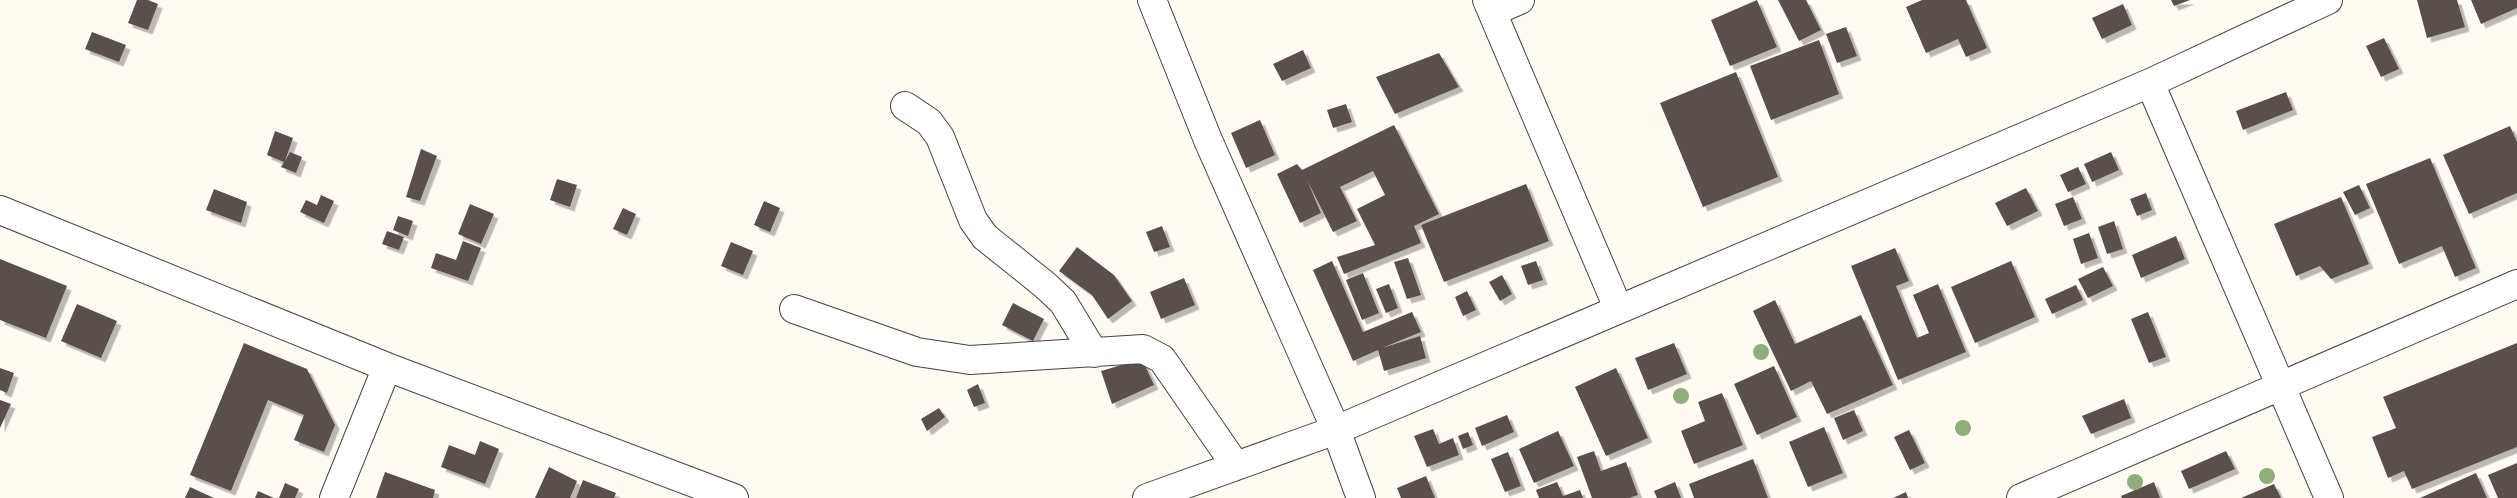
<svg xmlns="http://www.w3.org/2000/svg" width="2517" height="498" font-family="'Playfair Display',serif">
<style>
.building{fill:#5a504c;filter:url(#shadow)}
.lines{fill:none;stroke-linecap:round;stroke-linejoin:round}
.street-casing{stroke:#434343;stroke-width:30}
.street{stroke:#fff;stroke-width:28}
.tree{fill:#90ad7c}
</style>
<defs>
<filter id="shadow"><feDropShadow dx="4.5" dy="4.5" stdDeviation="0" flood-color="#0004"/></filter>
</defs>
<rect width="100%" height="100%" fill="#fffbf3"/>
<path class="building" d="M137,0H148L158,4L148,30L128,23Z
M1757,0L1777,47L1730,66L1711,20Z
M1778,0H1806L1821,30L1799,41Z
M1922,0H1966L1987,48L1966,57L1958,39L1926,53L1906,7Z
M2171,0H2190L2174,6Z
M2417,0H2457L2465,27L2427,38Z
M2471,0H2517V8L2481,24Z
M2123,4L2132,25L2102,39L2092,18Z
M1846,27L1857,56L1837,63L1826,34Z
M92,32L126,45L119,62L85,49Z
M2384,38L2399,69L2381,77L2366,46Z
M1819,40L1839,94L1771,120L1750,66Z
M1303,50L1311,68L1282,81L1273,64Z
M1439,53L1459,87L1395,114L1376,77Z
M1736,72L1778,177L1703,207L1660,103Z
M2286,92L2293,110L2243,130L2236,111Z
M1346,104L1352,122L1333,128L1327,110Z
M1260,120L1275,155L1246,168L1231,133Z
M1394,125L1439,214L1414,226L1421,243L1344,274L1337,257L1375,245L1357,209L1385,195L1373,171L1340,187L1357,221L1333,232L1307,180L1321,213L1300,223L1277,174L1297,164L1302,170Z
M2510,126L2517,142V193L2469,214L2443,155Z
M275,131L293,138L285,161L290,152L302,157L296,173L281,167L284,162L267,155Z
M421,149L437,156L420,201L406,197Z
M2111,152L2119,170L2092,182L2084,164Z
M2430,158L2476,268L2455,277L2442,246L2399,264L2366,184Z
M2078,167L2086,184L2068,192L2060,175Z
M557,179L577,185L570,207L550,200Z
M1526,184L1549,241L1444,282L1421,225Z
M2359,185L2370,208L2355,215L2343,192Z
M2026,188L2038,211L2007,226L1995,203Z
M214,189L247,202L241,223L206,210Z
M2146,193L2152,210L2137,216L2130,199Z
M321,195L334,201L324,223L300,212L306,200L317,205Z
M2073,197L2082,219L2064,226L2055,204Z
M2341,197L2369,264L2331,279L2320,266L2296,276L2274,224Z
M764,201L780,208L770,232L754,225Z
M470,204L494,214L481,244L458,234Z
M623,208L636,214L627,235L613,229Z
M398,216L413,221L408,236L393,230Z
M2114,221L2123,249L2107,254L2098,227Z
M1162,226L1170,247L1154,252L1146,232Z
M387,231L404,237L399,250L382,244Z
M2089,233L2098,258L2081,264L2073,239Z
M2176,236L2185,259L2141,278L2132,255Z
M463,241L481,248L468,281L431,268L436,253L456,260Z
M731,242L753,251L743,275L721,266Z
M1077,247L1114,275L1132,301L1108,319L1092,295L1059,271Z
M1895,248L1909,281L1896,286L1917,338L1929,333L1913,295L1938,284L1966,352L1898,380L1851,266Z
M1408,258L1421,295L1407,299L1394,262Z
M0,259L67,286L46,338L0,320Z
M1332,261L1363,332L1412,312L1421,332L1382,348L1420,336L1426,358L1384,371L1378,350L1353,361L1313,270Z
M1536,261L1543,280L1528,285L1521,266Z
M2011,261L2035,317L1975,343L1951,287Z
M2103,267L2113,286L2088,298L2078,279Z
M1363,273L1379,313L1362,320L1346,280Z
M1502,275L1512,294L1500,301L1489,282Z
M1184,278L1195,305L1161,319L1150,292Z
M1389,284L1398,308L1386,313L1376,289Z
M2076,285L2083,300L2052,314L2045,299Z
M1467,291L1476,310L1463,316L1455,297Z
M1775,300L1795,344L1861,315L1893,385L1827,414L1811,381L1791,391L1753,311Z
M1013,303L1044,319L1033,341L1002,325Z
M77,304L117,321L101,358L61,341Z
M2148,312L2166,357L2149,363L2131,319Z
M244,343L307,369L335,425L324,452L294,440L304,415L268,400L231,491L190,475Z
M1674,343L1687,374L1648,390L1635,358Z
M2517,343V447L2412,489L2404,471L2388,478L2372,437L2396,428L2383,397Z
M1142,359L1154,385L1112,404L1101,371Z
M1774,366L1797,417L1757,435L1734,384Z
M0,368L14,373L7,393L0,390Z
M1616,368L1648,438L1606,456L1575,387Z
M978,384L985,403L974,407L967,390Z
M1722,393L1743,445L1694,464L1681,431L1705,421L1698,402Z
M2124,399L2131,418L2091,434L2082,416Z
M0,400L11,404L0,428Z
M939,408L945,417L927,431L921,419Z
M1854,410L1863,431L1843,440L1834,418Z
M1507,415L1514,432L1482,446L1475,428Z
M1824,427L1843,473L1808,487L1789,442Z
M1433,429L1439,444L1453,438L1459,455L1427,467L1414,436Z
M1909,430L1925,463L1910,470L1894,437Z
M1558,431L1574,466L1534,483L1519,449Z
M1468,432L1473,445L1463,449L1458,436Z
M480,441L499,449L485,484L441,467L449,445L475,455Z
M1594,451L1601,471L1626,462L1638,495L1629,498H1592L1577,457Z
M2226,451L2235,469L2189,489L2181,471Z
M1508,452L1521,486L1505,492L1491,459Z
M1753,459L1768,498H1694L1689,484Z
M2517,463V498H2498L2488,475Z
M549,467L577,481L570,498H535Z
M385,472L435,490L433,498H376Z
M2476,473L2487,498H2420Z
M1426,476L1435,498H1401L1397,488Z
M583,480L616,493L614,498H576Z
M1557,482L1563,496L1580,490L1583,498H1539L1536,490Z
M1675,482L1681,498H1657L1654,491Z
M2154,482L2160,498H2122L2121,496Z
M285,483L299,489L295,498H279Z
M2274,484L2281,498H2241Z
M190,487L214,498H185Z
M258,491L274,498H255Z
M1906,492L1908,498H1893Z"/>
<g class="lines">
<defs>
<path id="street" d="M1152,0L1208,140L1336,430L1361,498
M1487,0L1618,308
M1492,12L1520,0
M2150,83L2329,498
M905,106L929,122L940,137L973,220L985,237L1045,285L1063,302L1094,353
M0,210L387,367L734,498
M794,309L917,352L970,360L1143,349L1162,359L1236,466
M334,498L387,367
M1147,498L1336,430L2150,83L2328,0
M2021,498L2517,284"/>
</defs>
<use href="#street" class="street-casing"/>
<use href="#street" class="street"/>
</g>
<g class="tree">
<circle cx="1761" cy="352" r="8"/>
<circle cx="1681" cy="396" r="8"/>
<circle cx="1963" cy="428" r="8"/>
<circle cx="2267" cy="476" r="8"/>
<circle cx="2135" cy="482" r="8"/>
</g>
</svg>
